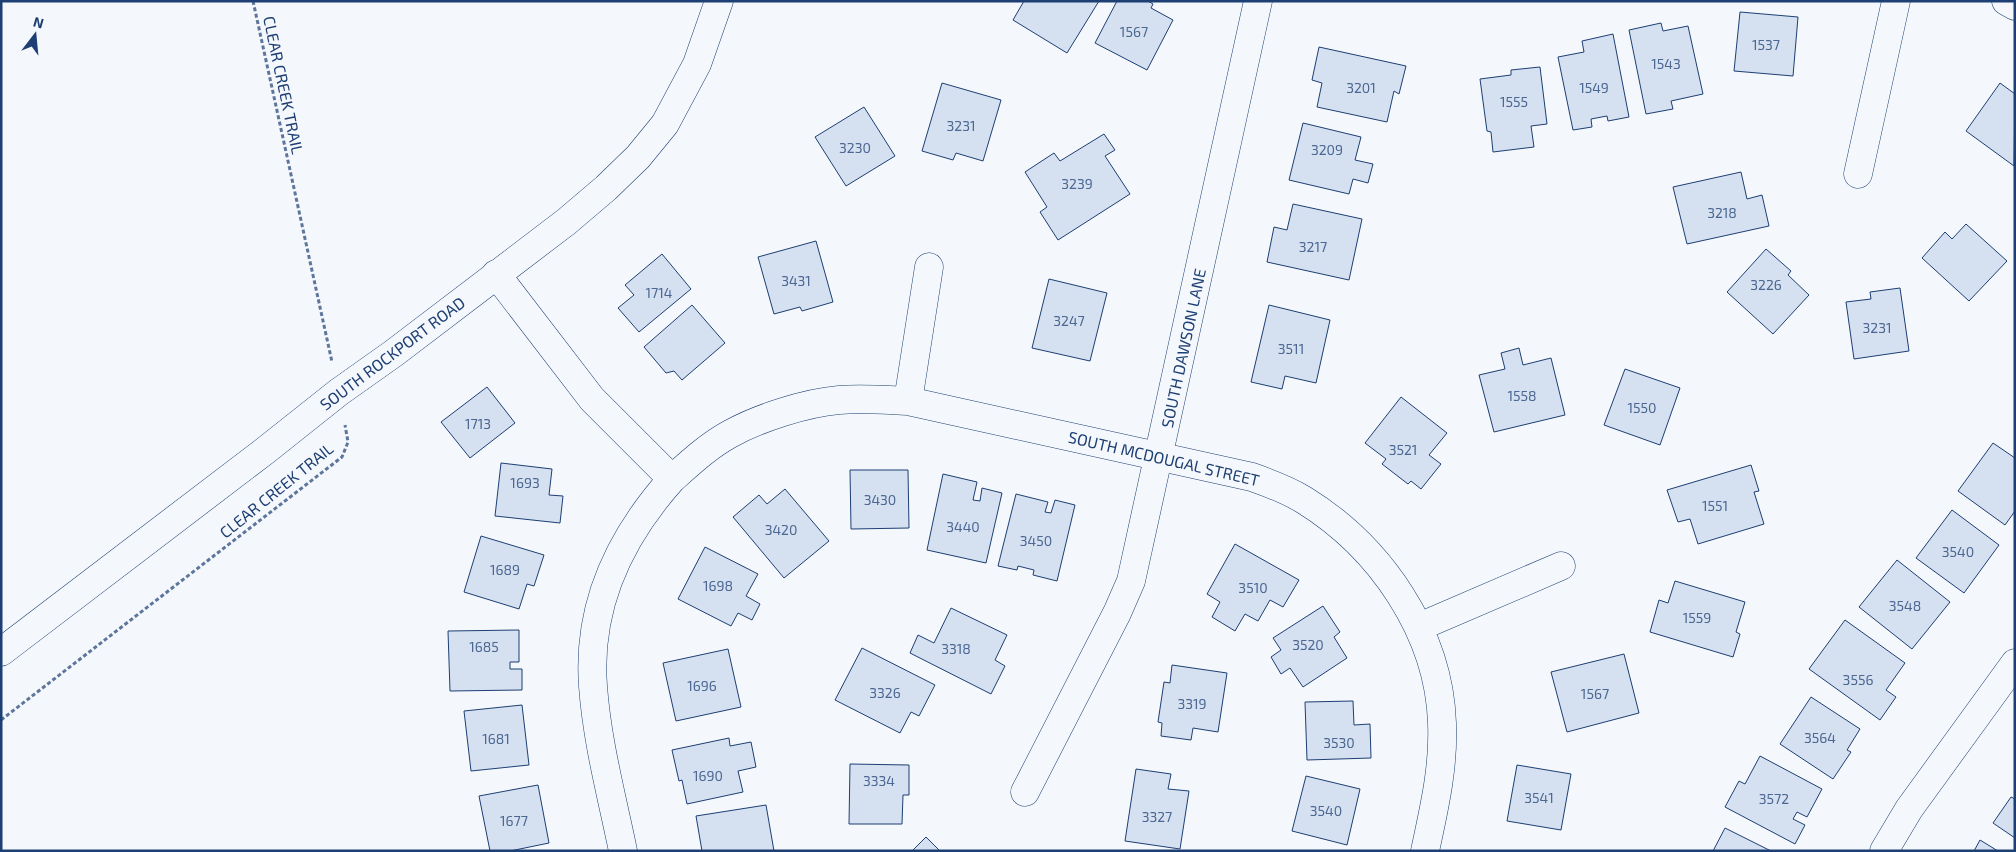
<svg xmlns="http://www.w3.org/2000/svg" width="2016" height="852" font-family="'Exo 2',sans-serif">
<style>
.building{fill:#d5e0f0;stroke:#1d3f73}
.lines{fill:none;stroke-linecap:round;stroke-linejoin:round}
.street-casing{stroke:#1d3f73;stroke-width:29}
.secondary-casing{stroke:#1d3f73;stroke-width:29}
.path{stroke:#5e769c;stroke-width:3;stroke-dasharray:4 2.5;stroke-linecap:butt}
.street{stroke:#f4f7fb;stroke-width:28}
.secondary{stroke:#f4f7fb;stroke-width:28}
.labels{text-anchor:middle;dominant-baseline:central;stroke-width:4;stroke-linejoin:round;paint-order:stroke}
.number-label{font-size:14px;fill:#4b6792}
.street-label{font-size:16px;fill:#1d3f73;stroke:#f4f7fb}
</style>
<rect width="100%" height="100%" fill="#f4f7fb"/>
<path class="building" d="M1024,1H1099L1067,53L1013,20Z
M1117,1H1148L1153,4L1151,8L1173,20L1147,70L1095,43Z
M1740,12L1798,17L1793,76L1734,71Z
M1661,23L1663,31L1688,26L1703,94L1671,101L1673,109L1646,114L1629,30Z
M1613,34L1629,117L1608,121L1607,116L1591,119L1592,127L1573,130L1558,57L1584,52L1582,41Z
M1319,47L1406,66L1399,94L1394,91L1387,122L1317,107L1322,83L1312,80Z
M1540,67L1547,124L1531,126L1534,147L1493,152L1491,132L1487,131L1480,79L1511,75V70Z
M942,83L1001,100L983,161L956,153L953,160L922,151Z
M2000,83L2015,94L2014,166L1966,131Z
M864,107L895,156L846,186L815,137Z
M1303,123L1361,137L1355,160L1373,164L1368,183L1353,179L1349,194L1289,180Z
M1104,134L1115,150L1105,156L1130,194L1058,240L1040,212L1047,207L1025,172L1054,153L1060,161Z
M1741,172L1747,199L1762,195L1769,226L1687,244L1673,187Z
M1293,204L1362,219L1349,280L1267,262L1274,227L1287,230Z
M1966,224L2007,261L1969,301L1922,258L1945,232L1952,239Z
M816,241L833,302L802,311L800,307L774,314L758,257Z
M1766,249L1791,271L1788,275L1809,295L1773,334L1727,292Z
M662,254L691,289L639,332L618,308L634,295L625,285Z
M1049,279L1107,293L1090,361L1032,348Z
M1900,288L1909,351L1854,359L1846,302L1871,299L1870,292Z
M692,305L725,343L682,380L674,371L666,373L644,347Z
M1269,305L1330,320L1316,383L1285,376L1282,389L1251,382Z
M1519,348L1523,365L1551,358L1565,415L1494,432L1479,375L1505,369L1501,353Z
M1625,369L1680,388L1660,445L1604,425Z
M487,387L515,423L470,458L441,422Z
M1401,397L1447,433L1429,455L1441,464L1421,489L1411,481L1408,484L1382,464L1386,459L1365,443Z
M1993,443L2015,458V511L2005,525L1958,491Z
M501,463L552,469L549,495L563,496L560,523L495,516Z
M1751,465L1759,491L1754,492L1764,524L1698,544L1690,519L1678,522L1667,490Z
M850,470H908L909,528L851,529Z
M943,474L977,482L973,500L980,501L982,488L1002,493L986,563L927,550Z
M785,489L829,541L784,578L733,517L759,495L767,504Z
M1016,494L1048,502L1045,512L1051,513L1055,500L1075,505L1057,581L1033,575L1034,570L1018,566L1017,570L998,566Z
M1952,510L1999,545L1964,593L1916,558Z
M481,536L544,555L534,586L527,584L519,609L464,592Z
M1235,544L1299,580L1283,607L1270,600L1258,621L1245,614L1235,631L1212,617L1220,602L1207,594Z
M705,547L758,574L746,596L760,604L752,620L738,613L731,626L678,599Z
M1897,560L1950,602L1912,649L1859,607Z
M1675,581L1745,602L1736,632L1740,634L1733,657L1650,632L1659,600L1668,603Z
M1323,606L1340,632L1334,637L1347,658L1303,687L1290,668L1281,674L1271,657L1281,650L1273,638Z
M951,608L1007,635L995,660L1005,666L991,694L910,653L918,635L934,643Z
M1845,620L1905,663L1886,690L1896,697L1880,720L1809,669Z
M519,630V662H510V669H522V690L450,691L448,631Z
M862,648L935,685L919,716L911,712L900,733L835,700Z
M728,649L741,707L676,721L663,663Z
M1624,654L1639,713L1567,732L1551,672Z
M1172,665L1227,673L1218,732L1193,728L1191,740L1161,736L1162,723L1158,722L1164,682L1170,683Z
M1811,697L1860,729L1847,750L1851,752L1833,779L1780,744Z
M1353,701L1354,725L1370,724L1371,758L1307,760L1305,702Z
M522,705L529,765L471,771L464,711Z
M729,738L730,746L751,742L756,767L738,771L743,792L687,804L682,780L679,781L672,750Z
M1760,756L1822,789L1807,817L1797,812L1793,819L1805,825L1795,844L1725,807L1739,781L1745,784Z
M850,764L909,765V795H903L902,824H849Z
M1517,765L1571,774L1561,830L1507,821Z
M1136,769L1171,774L1168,789L1189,791L1180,849L1125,841Z
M1306,776L1360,789L1347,845L1292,831Z
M538,785L549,843L510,851H490L479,796Z
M2011,797L2015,799V838L1993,823Z
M766,805L774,851H702L696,816Z
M1725,828L1771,851H1713Z
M926,837L940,851H912Z
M1980,840L1998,851H1974Z"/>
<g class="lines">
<defs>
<path id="street" d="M2006,1L2015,6
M1858,174L1896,1
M496,274L592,399L672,479C620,537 587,606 593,686C597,742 612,797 623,851
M908,401L929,267
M672,479C690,463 708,446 730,434C759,418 805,403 839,400C862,398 885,400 908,401L1252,477C1269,483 1288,490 1304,500C1380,547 1439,632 1442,723C1444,767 1434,809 1425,851
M1419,627L1561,566
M1025,792L1117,613L1131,581L1258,1
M1884,851L1909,809L2015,663"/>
<path id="secondary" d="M1,652L266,450L339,392L394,353L566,222L606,188L638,157L665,124L697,64L719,1"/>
</defs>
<use href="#street" class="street-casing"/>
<use href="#secondary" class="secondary-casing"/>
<path class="path" d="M253,1L332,362
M1,720L342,457L348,442L345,425"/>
<use href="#street" class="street"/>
<use href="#secondary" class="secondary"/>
</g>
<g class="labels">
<g class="number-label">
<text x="1134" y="31">1567</text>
<text x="1766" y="44">1537</text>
<text x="1666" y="63">1543</text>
<text x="1361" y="87">3201</text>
<text x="1594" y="87">1549</text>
<text x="1514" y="101">1555</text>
<text x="961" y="125">3231</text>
<text x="855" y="147">3230</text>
<text x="1327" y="149">3209</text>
<text x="1077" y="183">3239</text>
<text x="1722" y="212">3218</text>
<text x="1313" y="246">3217</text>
<text x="796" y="280">3431</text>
<text x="1766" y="284">3226</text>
<text x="659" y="292">1714</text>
<text x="1069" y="320">3247</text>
<text x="1877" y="327">3231</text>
<text x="1291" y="348">3511</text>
<text x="1522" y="395">1558</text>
<text x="1642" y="407">1550</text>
<text x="478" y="423">1713</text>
<text x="1403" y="449">3521</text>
<text x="525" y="482">1693</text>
<text x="880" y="499">3430</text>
<text x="1715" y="505">1551</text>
<text x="963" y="526">3440</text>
<text x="781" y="529">3420</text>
<text x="1036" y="540">3450</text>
<text x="1958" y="551">3540</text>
<text x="505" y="569">1689</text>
<text x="718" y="585">1698</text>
<text x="1253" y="587">3510</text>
<text x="1905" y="605">3548</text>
<text x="1697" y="617">1559</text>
<text x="1308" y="644">3520</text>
<text x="484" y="646">1685</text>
<text x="956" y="648">3318</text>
<text x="1858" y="679">3556</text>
<text x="702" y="685">1696</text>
<text x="885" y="692">3326</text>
<text x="1595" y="693">1567</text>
<text x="1192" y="703">3319</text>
<text x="1820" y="737">3564</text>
<text x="496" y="738">1681</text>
<text x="1339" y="742">3530</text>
<text x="708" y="775">1690</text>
<text x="879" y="780">3334</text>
<text x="1539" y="797">3541</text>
<text x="1774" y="798">3572</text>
<text x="1326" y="810">3540</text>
<text x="1157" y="816">3327</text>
<text x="514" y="820">1677</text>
</g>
<g class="street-label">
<text transform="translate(284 85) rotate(78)">CLEAR CREEK TRAIL</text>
<text transform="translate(1183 348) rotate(-78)">SOUTH DAWSON LANE</text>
<text transform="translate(392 353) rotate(-37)">SOUTH ROCKPORT ROAD</text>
<text transform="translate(1164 458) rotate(13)">SOUTH MCDOUGAL STREET</text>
<text transform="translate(276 490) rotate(-39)">CLEAR CREEK TRAIL</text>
</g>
</g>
<rect width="2016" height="852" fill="none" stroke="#1d3f73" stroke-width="5"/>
<g transform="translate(35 35) rotate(16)" stroke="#f4f7fb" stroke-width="4" paint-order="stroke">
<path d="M0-4L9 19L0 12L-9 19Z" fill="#1d3f73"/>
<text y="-8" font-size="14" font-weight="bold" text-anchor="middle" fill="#1d3f73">N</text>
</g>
</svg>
